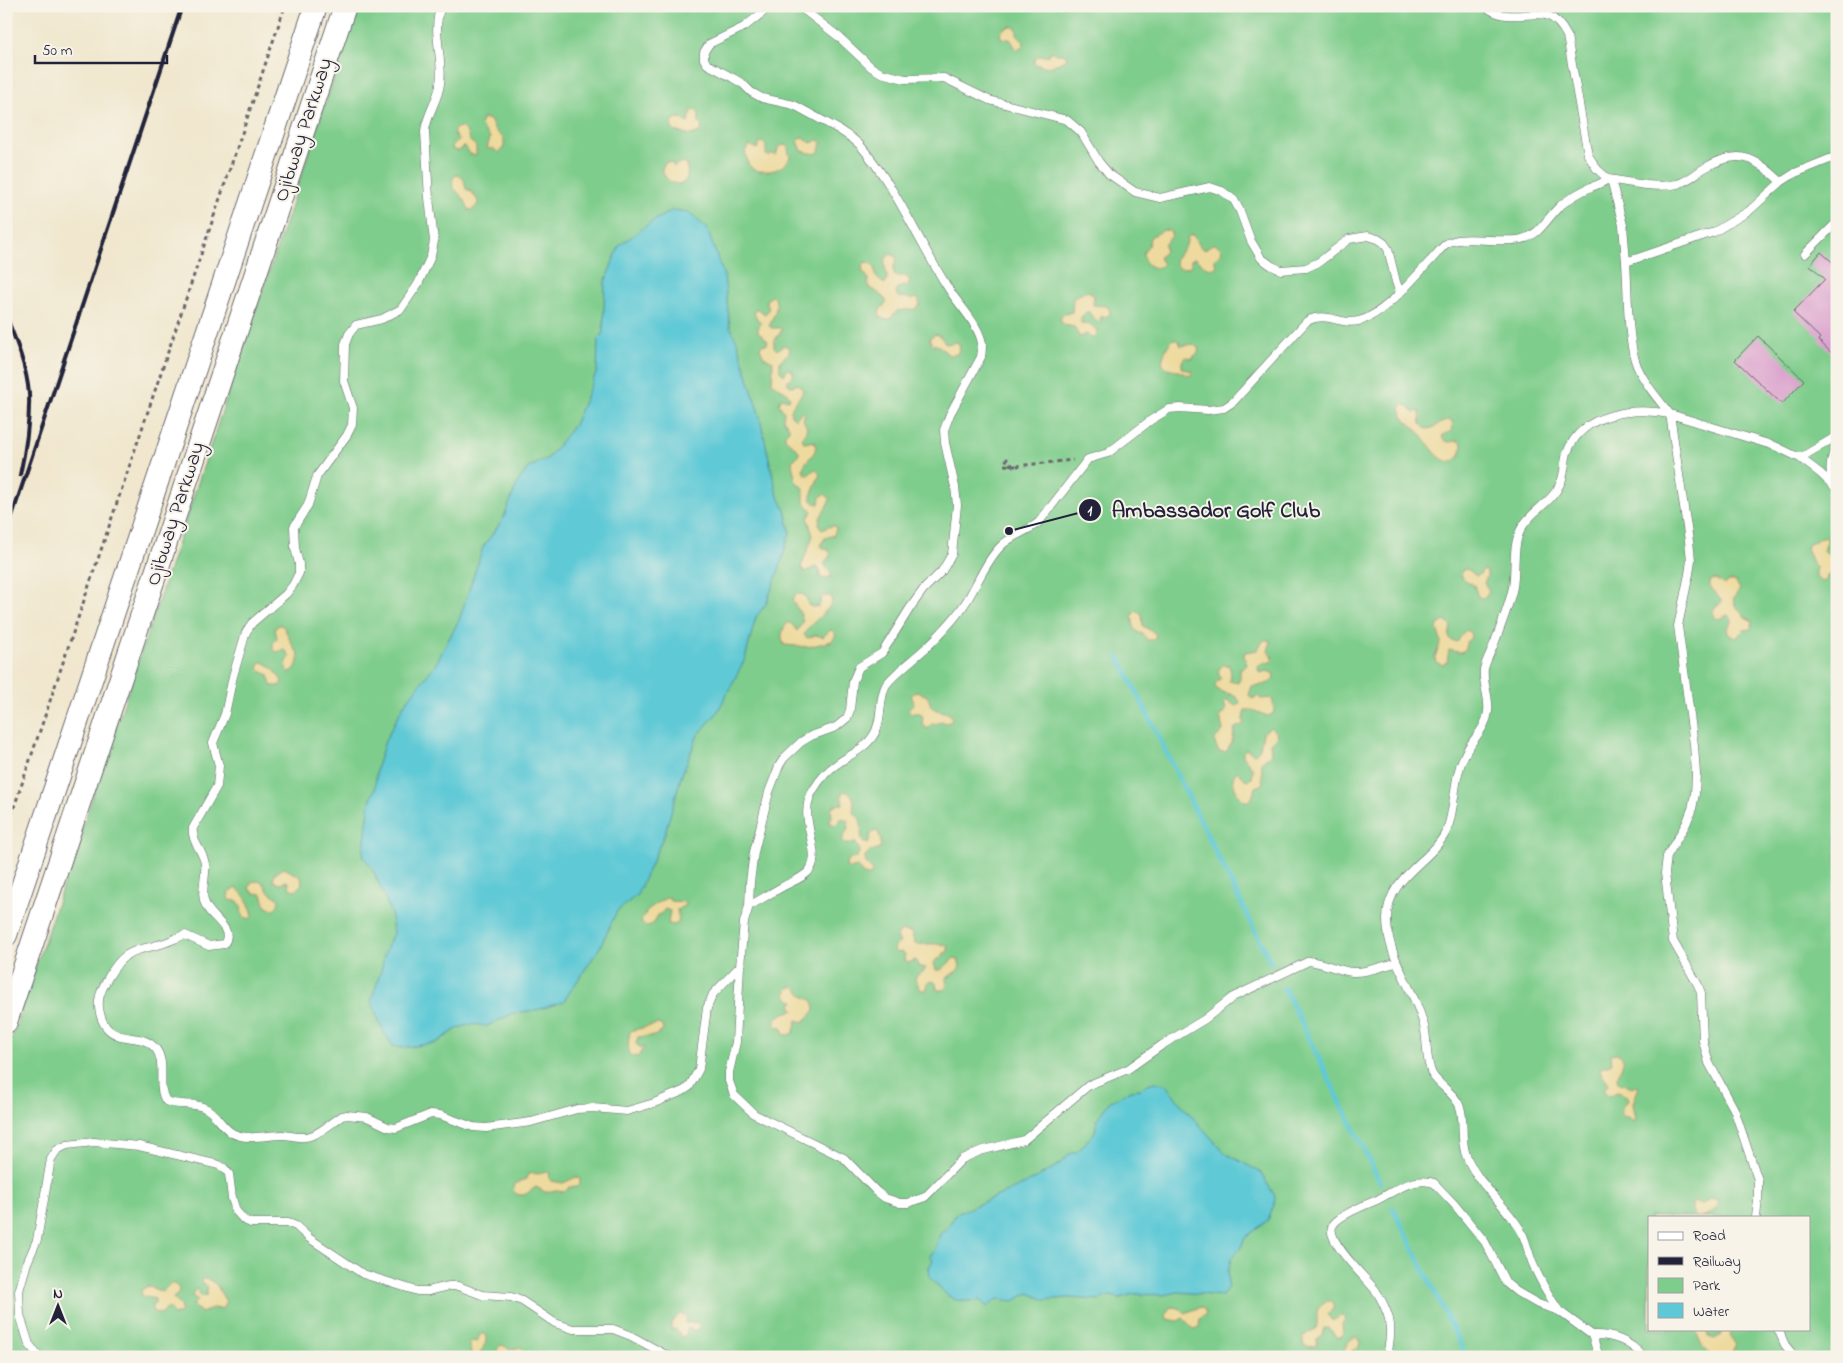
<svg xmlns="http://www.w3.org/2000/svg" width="1843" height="1363" font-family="'Indie Flower',sans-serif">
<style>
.green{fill:#7fcd8c;stroke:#507864;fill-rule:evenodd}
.sand{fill:#eeda9e;stroke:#887e6c}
.water{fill:#5ec9d6;stroke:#407688}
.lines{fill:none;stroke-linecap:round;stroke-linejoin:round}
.stream{stroke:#5ec9d6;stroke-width:5}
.building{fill:#dba2ce}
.lane-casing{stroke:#6a676e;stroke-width:9}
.secondary-casing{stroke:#6a676e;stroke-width:24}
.path{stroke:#6a676e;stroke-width:3;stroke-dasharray:4 4;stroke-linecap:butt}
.lane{stroke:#fff;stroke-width:8}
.secondary{stroke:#fff;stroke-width:22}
.rail{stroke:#22223b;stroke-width:4}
.labels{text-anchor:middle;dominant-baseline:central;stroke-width:4;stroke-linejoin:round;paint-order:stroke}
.street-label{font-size:21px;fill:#22223b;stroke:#f7f3e8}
.leader{fill:none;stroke:#22223b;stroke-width:2}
.callout-dot{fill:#22223b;stroke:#f7f3e8;stroke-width:2}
.mark-label{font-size:15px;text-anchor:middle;font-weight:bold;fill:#fff}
.callout-label{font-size:22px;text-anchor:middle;font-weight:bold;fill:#22223b;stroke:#f7f3e8;stroke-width:4;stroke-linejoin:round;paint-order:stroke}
</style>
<rect width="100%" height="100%" fill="#f7f3e8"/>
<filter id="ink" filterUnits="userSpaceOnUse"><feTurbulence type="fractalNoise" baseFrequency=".02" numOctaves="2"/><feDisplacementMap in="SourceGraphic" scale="10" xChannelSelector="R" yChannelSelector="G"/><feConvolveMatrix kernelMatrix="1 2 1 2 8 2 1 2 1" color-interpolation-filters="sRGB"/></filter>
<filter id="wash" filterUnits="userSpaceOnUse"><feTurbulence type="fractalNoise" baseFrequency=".0096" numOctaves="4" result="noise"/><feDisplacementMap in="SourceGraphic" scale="20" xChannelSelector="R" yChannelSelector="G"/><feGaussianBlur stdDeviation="1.12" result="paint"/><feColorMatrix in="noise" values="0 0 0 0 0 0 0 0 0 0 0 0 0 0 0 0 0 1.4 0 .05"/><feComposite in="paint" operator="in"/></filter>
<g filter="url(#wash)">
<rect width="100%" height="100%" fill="#f0e7ce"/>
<path class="green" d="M358,6H1837V1357H6V1055ZM1649,1217H1809V1329H1649Z"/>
<path class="sand" d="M1012,26L1017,29V34L1024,42L1023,47L1017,50L1010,39H1004L1000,36C1001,29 1005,27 1012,26Z
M1051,51L1057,54H1064L1067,57L1066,60L1049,67L1034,64V60C1038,55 1041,56 1047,56Z
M692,110H695L699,113V123L702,127L700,132L692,135L674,131L671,126L674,119L681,118L688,123Z
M483,118L490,120L495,130L504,139V147L499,153L494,149H490L487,148L490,138L480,125Z
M461,127L466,131L470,141L476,146V155L470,154L464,146L459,151L452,150L453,144L459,141C457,136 450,134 456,128Z
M803,137L811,143L818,140L822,142L819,152L815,154L802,151L798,141L800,138Z
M760,142L764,143L766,146V155L768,156L771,154L776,155L779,146L786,145L788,148L790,158C782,171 768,173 754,170L748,164L745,151L750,145L757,149Z
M666,162L672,163L674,167L679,163L686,164C694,193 664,187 662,168Z
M458,175L464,179L466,189L472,192L478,201C478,206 474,210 469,210C467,206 466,201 463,198C457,191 449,187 454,176Z
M1164,230L1170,231L1172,236L1164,245L1165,251L1159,258L1163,264L1158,268C1149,268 1143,262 1143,253L1149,244L1150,237Z
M1193,235L1202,249H1205L1212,244C1217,244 1221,246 1222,252L1215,259V263L1217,266C1208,274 1202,262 1194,258L1191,260V267L1180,269C1168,260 1182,253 1186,245C1187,242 1187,239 1188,236Z
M891,254L895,256L897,259L893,269L895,276H906L910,281L908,285L897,288C896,292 896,296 900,298L904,297L912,299L918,298L920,305L915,309L897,311L890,319L885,320L880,317C878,310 881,308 886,304V300L877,292L869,288L868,278L863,272L862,268L865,262L870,263L875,268L876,277L883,283H886C891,272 877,262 891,254Z
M1088,291L1094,295L1093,305L1107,306L1110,311L1109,316L1101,317L1100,322L1094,319L1088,311L1081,317V323L1091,325L1096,329L1097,334L1094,338L1086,334L1081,337L1079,336L1074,327L1064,325L1060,320L1062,315L1072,312L1073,298L1078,295Z
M772,296L775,298C779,309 773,316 769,326L772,328H780L782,330L774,341V347L777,350L784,345L790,348L789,353L780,361V371L784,375L787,369H791L794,375L788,380V384L791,386L798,384L803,390C800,400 790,404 791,415L796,419L801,412L805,413L803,419L807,428L802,439L805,443L813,441L816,445C816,457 804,459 803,470L805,474L808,475L815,469L820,474L811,496C811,501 815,504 819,504L820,497L825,494L830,499C828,510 813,519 822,530L831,526H835L836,528L834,535L825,538L821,544L822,547L828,550L831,554L824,564L831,573V577L823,579L820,577L819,570L816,567L805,572L801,567L813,536L808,519L812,511L804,502V488L796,482C795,475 792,468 792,461L799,455V451L785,438V434L789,430V427L783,419L784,412L779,404L781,398L789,400L790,397C786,389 777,388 772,382L773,361L764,357L760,348L761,345L767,344L768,341L758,332V328L761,324L754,314L756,309H758L765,314L769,310L766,300Z
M936,334L940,336L946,344L957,342L960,346L958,353L954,355H949L939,346L932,344L929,338Z
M1174,339L1179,341L1181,346L1192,344L1199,348L1198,353L1193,357V359L1187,357L1182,361V369L1193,371V375C1186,375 1183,373 1178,371C1172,368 1168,370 1162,365C1162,357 1167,343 1174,339Z
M1403,404L1409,407L1414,413L1418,411L1420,412L1421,424L1426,429L1432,428L1447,420L1452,421L1453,430L1443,435L1442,438L1448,442L1459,441L1462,444C1462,450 1461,455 1457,459C1444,471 1428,443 1422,435C1418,431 1404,419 1402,416C1401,414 1401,410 1400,408Z
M1824,536L1827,538L1823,551L1833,558L1834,568L1827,576L1826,580L1821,582L1816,576V567L1812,563L1806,548L1809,544L1815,542L1817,539Z
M1464,569L1469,570L1476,576L1480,574L1483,570L1487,571V576L1484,583L1489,590L1485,598L1478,597L1474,585L1463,579L1461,573Z
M1715,579L1725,585L1729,581H1735L1740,589L1733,599L1736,607L1741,611L1745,617L1753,621L1751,629L1744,630L1736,638L1729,635L1727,630L1732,620L1728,615L1718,619L1714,618L1713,609L1722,602L1710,586V581Z
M796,594H803L807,599L808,605L812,607L819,606L822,596H831L832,600C831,611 808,624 804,635L808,638L816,635L823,637L829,631L832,630L836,635L832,641L808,647L784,645C780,637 782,628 788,623H791L797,631L803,622L800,613L792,600Z
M1136,611L1142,614L1143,626L1155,633L1156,637L1153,640H1147L1143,634C1132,632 1134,624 1132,615Z
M1445,621L1451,626L1449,637L1451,640L1457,642L1465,630L1470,632L1471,638L1466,642V648C1461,655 1455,651 1449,650L1447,662L1442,665L1436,662L1435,657L1441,642L1437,628L1439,624Z
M278,625H282C289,634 290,645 299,654C298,662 297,671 289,672C282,666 288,662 290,656L285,650L277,652L273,649V643L277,638L275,629Z
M1264,640H1268L1271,641L1268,651C1271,655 1275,657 1271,662L1260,664L1258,668L1259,673L1267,671L1273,673L1274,679C1268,686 1259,685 1252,686L1249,695L1252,699L1258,696L1262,699L1271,698L1273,702L1274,713L1268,716L1252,710H1245L1243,719L1244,724L1235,728L1232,743L1226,752H1219L1215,744V739L1223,731L1220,716L1226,711L1224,702L1228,700L1235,706L1238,705L1240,702C1234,691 1224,695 1216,689L1215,684L1221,678L1218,671L1222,665H1229L1231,673L1229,681L1238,683L1240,678V669L1247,665L1244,656L1245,652L1257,650Z
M261,662C269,662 280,676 282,682L279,686H272L270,683L269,675L260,671L258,668Z
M917,691L927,696C930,699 929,704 932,707C937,712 946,711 951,715L952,721L946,723L941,721L936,724L933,723L928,729L922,724L923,717L920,713H911L908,709L914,703L911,695Z
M1270,727L1276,732L1277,737L1270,743L1271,754L1261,762L1263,784L1255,787C1254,789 1254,792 1253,795C1245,813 1232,787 1233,777L1237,771L1246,780L1252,778L1253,769L1243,756V752L1246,749L1254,754L1256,753L1260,748L1263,733Z
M845,791C856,795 854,803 853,812C867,823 858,828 863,842L868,844L871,834L875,831L878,832L881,839L880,849L869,852L865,856L866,863L872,870L871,875L868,876L863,875L858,867L849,869L846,867L847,861L856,857L860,851L855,842L845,844L842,840L848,828V821L842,818L835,825L829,822L832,816L831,809L834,805L843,804L841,794Z
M284,868L301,877L302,884L296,890L290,889L289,883L287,881L278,884L273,880L275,873Z
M258,881L263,882L268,891L279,899L278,905L274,909L266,907L262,894L254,893L249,889L251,882Z
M236,888C244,893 251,906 253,915L250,919L242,916L241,906L238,901L229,900L228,893Z
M669,897L670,901L685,902V905L677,910L679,920L677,924L672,925L668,923L670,911L665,909L661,914L658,915L653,924L647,926L642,924L641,920C647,910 657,901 669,897Z
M903,931L911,932L915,944C924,945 941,942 948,946V952L944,953L941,959H937L934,963L936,970H941L954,958L958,959L960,966L958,970L947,978V986L944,990H937L936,983L932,981L927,983V990H921L915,979L917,975L924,971L926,968L918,966L916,960L908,963L904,960L905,954L901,952L897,953L894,950L895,946L900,942L897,937L899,933Z
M790,987H795L805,997L812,1000C820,1013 809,1014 804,1022L797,1020L794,1032L789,1035L783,1034L782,1027L775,1026V1019L782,1014L794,1010L791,1005L794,1001L790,1000L786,995L787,990Z
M658,1024L662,1026L663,1031L654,1036L638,1037L636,1044L641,1048L644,1047V1049L642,1050L638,1057L630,1055L628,1045L630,1031Z
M1616,1053C1630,1058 1619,1069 1617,1078L1618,1082L1632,1088L1637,1086L1639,1087L1633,1103L1636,1120L1634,1122L1629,1117H1624L1621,1113L1622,1107L1628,1100L1627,1096L1617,1092L1608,1096L1603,1089L1606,1087L1609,1083L1601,1073L1600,1068L1612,1063L1611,1054Z
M545,1171L550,1173L549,1178L551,1181L563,1183L576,1177L580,1179V1184L577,1187H569C565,1195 560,1190 553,1191C550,1191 547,1192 545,1192L536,1187C528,1192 523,1200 513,1191L515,1184L526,1179L527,1175L533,1173L538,1174Z
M1711,1198L1718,1200L1719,1202C1717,1212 1705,1217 1696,1217L1692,1211V1204L1694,1202L1701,1205Z
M206,1278L216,1284L226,1302L222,1309L212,1308L202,1313L194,1307V1304L198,1300L192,1296L194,1291L197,1289L201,1296H206L207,1287L201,1281Z
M171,1283L176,1285L179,1289L178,1294L173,1298L181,1306V1313L174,1315L169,1308L160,1314L152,1311V1306L155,1303V1299L142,1296L141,1290L148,1286L162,1292Z
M1327,1301H1332L1334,1304V1309L1327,1315L1331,1318V1320H1334L1342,1315L1346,1319L1342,1324L1343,1334L1340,1337H1336L1330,1328H1324L1322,1335L1317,1339L1316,1346L1308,1347L1303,1344V1338L1307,1333L1316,1329C1319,1322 1315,1315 1318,1308Z
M1170,1307L1179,1308L1185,1313L1201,1307L1204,1309L1206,1314L1200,1318L1199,1327L1194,1329L1183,1318L1178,1321L1167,1319L1166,1314Z
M680,1314L687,1316L685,1323H697L700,1329L693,1331L688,1328L686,1335L682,1337L675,1329L672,1330L671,1323Z
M1695,1329H1707L1709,1337L1714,1339L1722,1335L1721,1329H1732L1730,1336L1736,1345L1732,1353L1727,1357C1705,1357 1702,1347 1695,1329Z
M480,1334H485C489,1344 481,1348 479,1357H464L471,1354L469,1343L472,1341L477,1342Z
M1357,1337L1360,1341L1359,1346L1351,1352V1357H1343C1345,1347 1347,1339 1357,1337Z
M501,1345L505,1346L510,1350L520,1347L524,1350V1357H506L505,1354H498L497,1349Z"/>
<path class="water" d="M673,210L688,212L707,228L724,276L730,326L737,341L759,414L777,494L785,509L790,532L780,567L766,604L756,617L745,659L717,713L698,735L682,774L665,833L637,895L617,911L599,949L563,1002L536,1010L514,1013L487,1026L471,1024L457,1029L436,1043L400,1048L393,1046L385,1034L371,1002L382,967L384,955L393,933L391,914L384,895L372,868L363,856L370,801L375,788L377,767L385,741L405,703L435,665L459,620L483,547L503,519L518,482L528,468L548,458L574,425L597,371L598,339L603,333L605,282L619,246L651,222Z
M1156,1082L1167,1085L1179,1102L1225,1153L1260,1172L1275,1196L1274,1205L1268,1220L1245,1238L1240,1249L1231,1258L1228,1272V1287L1222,1296L1179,1292L1163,1295L1134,1294L1120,1298L1110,1296L1098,1300L1068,1298L1045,1300L1029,1293L1014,1301L998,1299L987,1307L980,1300C951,1304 949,1297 930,1278L929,1267L933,1260L930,1256L935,1249L941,1232L947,1228L956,1214L1025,1184L1056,1167L1070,1154L1078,1151L1095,1132L1097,1119L1109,1102L1131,1090L1141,1089L1147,1084Z"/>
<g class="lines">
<path class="stream" d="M1119,657L1271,963
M1284,988L1380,1182
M1393,1208L1467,1357"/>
</g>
<g id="blocks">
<path class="building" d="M1821,252L1837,266V358L1818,340L1820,338L1793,312L1825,279L1810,265Z
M1758,336L1804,380L1782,404L1735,360Z"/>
</g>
</g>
<g filter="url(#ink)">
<use href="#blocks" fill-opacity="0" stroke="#6a676e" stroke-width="1"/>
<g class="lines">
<defs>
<path id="lane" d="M441,6C431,32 444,58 440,84C438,101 426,115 425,132L429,198L434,241L431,256L418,284L401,309L382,319L356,325L349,334L345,344L344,381L353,408L352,425L347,435L317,476L308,505L294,527L295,548L299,564V573L293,585L286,594L252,623L246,632L233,676L225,714L213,743L219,766L217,786L193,828C191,842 203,850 205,864C207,879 198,895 208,909C215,920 234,930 224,944L209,946L185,935C177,937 171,941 164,943C151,948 134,948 124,957C115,964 100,989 99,1000C98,1009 101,1022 108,1029C122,1043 142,1032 156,1049C167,1064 156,1086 166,1101C179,1107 194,1101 207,1109C217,1115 222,1127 232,1133C247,1141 267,1135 282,1135C292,1135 303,1140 313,1135C323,1131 333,1122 342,1116L347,1115L367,1117L388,1127L396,1128L431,1114L440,1115L473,1127L486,1128L531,1122L577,1109L593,1108L627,1111L654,1103L683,1091L689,1087L693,1080L699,1069L707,1008L713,994L740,966L736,1042L729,1072V1081L734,1095L754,1114L844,1158L877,1192L885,1198L900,1203H908L925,1197L962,1159L980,1151L1024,1140L1089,1085L1128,1069L1162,1045L1205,1019L1233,997L1309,961C1324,963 1337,970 1352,972C1367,973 1382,966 1396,963
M799,6L839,37L871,67L881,73L905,79L944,78L989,100L1067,120L1081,132L1099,162L1109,174L1135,192L1160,198L1210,187L1222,191L1234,200L1240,211L1251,241L1261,258L1272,266L1281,270L1306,268L1319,262L1349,239L1368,236L1378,239L1384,243L1388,249L1396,282L1400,292
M1781,182C1754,156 1738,148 1703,169C1695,174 1687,182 1677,184C1657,189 1628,182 1608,179L1612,183L1623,225L1626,262L1714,232L1749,211L1781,182L1795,173L1837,156
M1805,254L1833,226L1837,225
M1626,262C1628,290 1627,342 1637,366C1645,384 1658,399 1670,414
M1800,458L1837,436
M1834,484C1827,470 1832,457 1837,443
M749,906L750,882L754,852L769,792L779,766L784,758L801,742L811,736L836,727L847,718L850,710L853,681L859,667L882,653L910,608L923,590L942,571L952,554L957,505L955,487L945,443L944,430L950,414L981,357C982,351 983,345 981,339C975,320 958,304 948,288C917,239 898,190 860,145L853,139L838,129L794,105L762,98L751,92L743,84L733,78L707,64L704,59V52L709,44L744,27L771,6
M740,966L744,922L749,906C760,900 771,893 782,887C791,882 801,879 808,872C826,853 794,818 814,789C820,779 828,770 837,764C849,755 865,749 873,736C883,722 878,699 886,685C895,672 921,654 933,641C946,628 960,613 969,597C979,580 987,560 1001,546C1012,535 1027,532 1039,522L1088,459L1108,453L1151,420L1169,409L1180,408L1208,410L1224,408L1233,402L1307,321C1331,309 1343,331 1369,317C1392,305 1413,279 1431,260C1436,255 1441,248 1446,244C1460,234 1503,244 1522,239C1541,235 1548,216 1561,205C1570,198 1580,192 1591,187C1597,185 1603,183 1608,179L1597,169L1588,155L1567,36C1550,3 1534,18 1506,15C1498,15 1491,10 1484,6
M1756,1217L1758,1200V1180L1734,1109L1709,1063L1703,1041L1701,993L1698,985L1673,941L1665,873L1667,856L1686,824L1692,809L1695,794L1696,774L1694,745L1678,626L1689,574L1691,560L1689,541L1670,414L1775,446L1800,458L1820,473L1837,489
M1559,1311C1549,1296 1540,1281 1533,1264C1528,1252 1526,1239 1520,1229C1504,1203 1477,1184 1466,1155C1460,1140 1465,1121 1460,1107C1455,1093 1439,1086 1432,1074C1425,1059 1428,1042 1424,1026C1415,989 1387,959 1387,919C1387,874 1436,861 1448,827C1456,803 1453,777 1465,754C1472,739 1486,729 1488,712C1490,697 1482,683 1484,669C1486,660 1491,652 1494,644C1501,626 1509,606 1513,587C1516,568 1512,546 1521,529C1530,511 1552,503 1560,484C1565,475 1564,463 1567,453C1582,412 1634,407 1670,414
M1778,1329L1785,1345L1795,1357
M1592,1335C1611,1334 1631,1341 1643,1357
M39,1357L29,1344L20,1315L19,1291L27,1263L37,1240L51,1159L57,1150L67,1145L94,1142L139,1146L219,1165L224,1168L229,1174L232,1198L236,1211L244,1220L251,1223H288L296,1226L309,1238L363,1274L417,1291H428L449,1286H458L482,1295L511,1297L522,1301L555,1323L573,1329H613L631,1336L670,1357
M1387,1357C1389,1345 1392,1331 1389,1319C1387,1311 1381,1298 1376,1291C1367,1279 1327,1242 1332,1227C1335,1217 1367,1204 1377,1200C1395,1191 1414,1176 1434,1183L1454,1204L1485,1242L1506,1283L1517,1292L1538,1304L1559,1311L1592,1335L1599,1357"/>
<path id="secondary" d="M6,935L316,6
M6,1022L345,6"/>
</defs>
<use href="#lane" class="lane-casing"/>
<use href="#secondary" class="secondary-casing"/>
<path class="path" d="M1016,466L1004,465L1007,459L1009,464L1016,466L1073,460
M6,831L285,6"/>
<use href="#lane" class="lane"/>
<use href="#secondary" class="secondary"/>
<path class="rail" d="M6,316C16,340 27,368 29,394C30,421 26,448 20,475
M6,534L182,6"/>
</g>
</g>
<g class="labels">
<g class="street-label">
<text transform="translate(304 130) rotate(-72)">Ojibway Parkway</text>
<text transform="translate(176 514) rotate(-72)">Ojibway Parkway</text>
</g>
</g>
<path class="leader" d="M1009 531L1090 510"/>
<g class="callout-dot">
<circle cx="1009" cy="531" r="5"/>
<circle cx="1090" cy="510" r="12"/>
</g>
<g class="mark-label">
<text x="1090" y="515">1</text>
</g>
<g class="callout-label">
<text x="1216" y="517">Ambassador Golf Club</text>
</g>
<rect width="1843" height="1363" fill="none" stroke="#f7f3e8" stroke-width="25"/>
<rect x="1648" y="1216" width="162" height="115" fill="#f7f3e8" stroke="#a29fa3"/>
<rect x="1658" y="1232" width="25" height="8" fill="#ffffff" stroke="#a29fa3"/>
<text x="1693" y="1240" font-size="15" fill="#22223b">Road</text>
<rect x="1658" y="1257" width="25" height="8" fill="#22223b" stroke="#a29fa3"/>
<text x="1693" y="1266" font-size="15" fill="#22223b">Railway</text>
<rect x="1658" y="1278" width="25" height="15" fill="#7fcd8c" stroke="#a29fa3"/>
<text x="1693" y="1290" font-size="15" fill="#22223b">Park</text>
<rect x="1658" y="1303" width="25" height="15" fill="#5ec9d6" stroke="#a29fa3"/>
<text x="1693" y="1316" font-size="15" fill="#22223b">Water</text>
<g transform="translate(58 1306)" stroke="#f7f3e8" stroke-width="4" paint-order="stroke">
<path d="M0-4L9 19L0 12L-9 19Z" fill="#22223b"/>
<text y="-8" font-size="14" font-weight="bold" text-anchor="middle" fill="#22223b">N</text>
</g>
<path d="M35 55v8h132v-8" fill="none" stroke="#22223b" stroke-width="2.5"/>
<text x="42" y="55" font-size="15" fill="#22223b" stroke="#f7f3e8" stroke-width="4" paint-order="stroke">50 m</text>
</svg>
